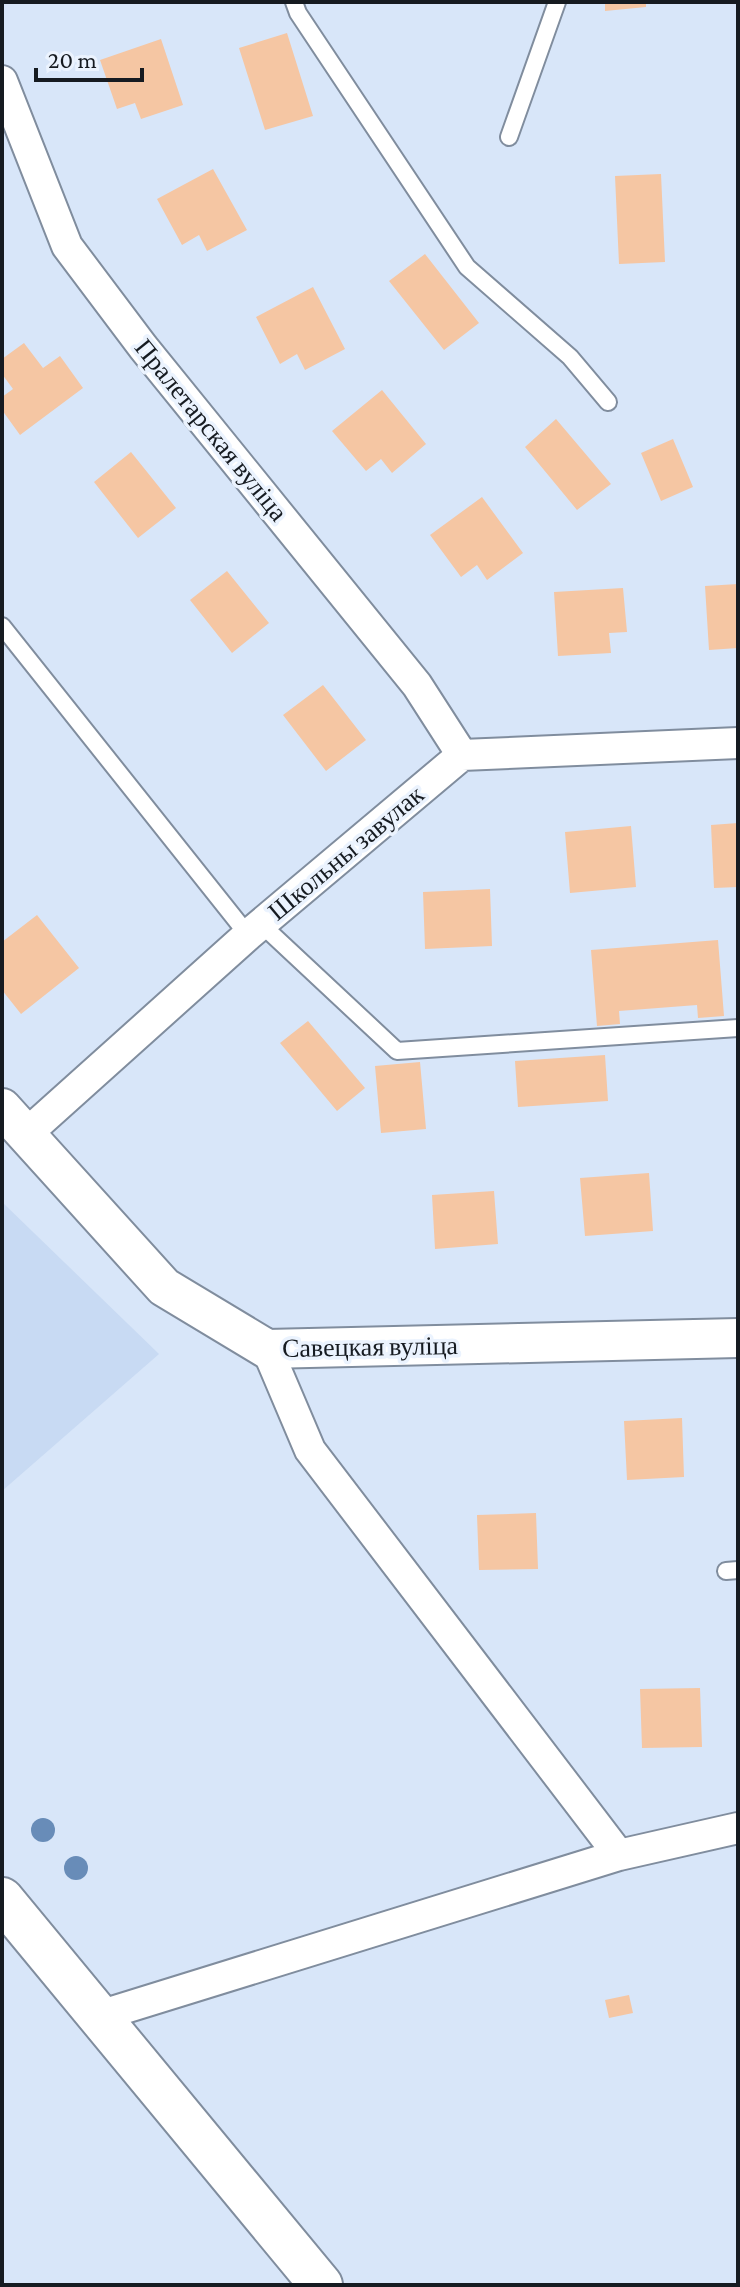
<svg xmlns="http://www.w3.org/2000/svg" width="740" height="2287" font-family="'Crimson Pro',serif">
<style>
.built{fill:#c8daf3}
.building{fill:#f5c6a3}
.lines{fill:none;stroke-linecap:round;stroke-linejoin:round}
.service-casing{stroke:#808d9e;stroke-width:20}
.minor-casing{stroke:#808d9e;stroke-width:34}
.tertiary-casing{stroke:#808d9e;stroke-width:42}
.secondary-casing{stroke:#808d9e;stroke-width:46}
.service{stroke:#fff;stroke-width:16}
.minor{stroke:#fff;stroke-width:30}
.tertiary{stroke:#fff;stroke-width:38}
.secondary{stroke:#fff;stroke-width:42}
.tree{fill:#688cb8}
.labels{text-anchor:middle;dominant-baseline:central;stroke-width:7;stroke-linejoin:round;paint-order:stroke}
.street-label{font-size:26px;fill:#161b21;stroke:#ebf3fe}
</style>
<rect width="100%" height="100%" fill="#d8e6f9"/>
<path class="built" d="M2,1202L159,1354L2,1491Z"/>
<path class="building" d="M605,2H646V7L605,11Z
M287,33L313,116L265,130L239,48Z
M161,39L183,105L141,119L135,103L117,109L100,60Z
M213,169L247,230L207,251L199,235L182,245L157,199Z
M661,174L665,262L619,264L615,176Z
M425,254L479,323L444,350L389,281Z
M313,287L345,349L305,370L297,354L280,364L256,317Z
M24,343L43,368L60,356L83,388L20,435L2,410V397L13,389L2,374V359Z
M382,390L426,444L392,473L381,459L366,471L332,431Z
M556,419L611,484L577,510L525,447Z
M673,439L693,487L661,501L641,453Z
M131,452L176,508L138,538L94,482Z
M482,497L523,553L487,580L477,565L461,577L430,535Z
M227,571L269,623L232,653L190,600Z
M738,584V648L709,650L705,586Z
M623,588L627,632L609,633L611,653L558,656L554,592Z
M323,685L366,740L326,771L283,715Z
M738,823V887L714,888L711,825Z
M631,826L636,887L570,893L565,832Z
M490,889L492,946L425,949L423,892Z
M37,915L79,968L21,1014L2,990V942Z
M718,940L724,1016L698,1018L697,1005L619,1011L620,1024L597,1026L591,950Z
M308,1021L365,1088L337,1111L280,1043Z
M605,1055L608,1101L518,1107L515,1061Z
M420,1062L426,1129L381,1133L375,1066Z
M649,1173L653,1231L585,1236L580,1178Z
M494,1191L498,1244L435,1249L432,1195Z
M682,1418L684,1477L627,1480L624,1421Z
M536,1513L538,1569L479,1570L477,1515Z
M700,1688L702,1747L642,1748L640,1689Z
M629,1995L633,2013L609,2018L605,2000Z"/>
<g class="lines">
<defs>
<path id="service" d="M294,2L298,13L467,267L570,357L608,402
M509,137L557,2
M2,626L248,935
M261,924L397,1051L738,1028
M726,1571L738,1570"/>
<path id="minor" d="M2,81L67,246L143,347L417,685L462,755
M24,1136L248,935L462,755L738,743
M267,1349L310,1450L619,1855
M99,2016L619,1855L738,1828"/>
<path id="tertiary" d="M2,1108L164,1287L267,1349L738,1338"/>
<path id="secondary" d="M2,1899L321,2285"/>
</defs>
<use href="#service" class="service-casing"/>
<use href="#minor" class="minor-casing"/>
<use href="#tertiary" class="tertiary-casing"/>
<use href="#secondary" class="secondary-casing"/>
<use href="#service" class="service"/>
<use href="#minor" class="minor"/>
<use href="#tertiary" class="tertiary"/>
<use href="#secondary" class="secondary"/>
</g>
<g class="tree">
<circle cx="43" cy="1830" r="12"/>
<circle cx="76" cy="1868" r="12"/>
</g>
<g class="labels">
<g class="street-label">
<text transform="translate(211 430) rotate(51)">Пралетарская вуліца</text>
<text transform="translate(346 853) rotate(-40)">Школьны завулак</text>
<text transform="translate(370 1347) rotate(-1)">Савецкая вуліца</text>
</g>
</g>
<rect width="740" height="2287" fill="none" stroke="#161b21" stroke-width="8"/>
<path d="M36 68v12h106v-12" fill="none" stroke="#161b21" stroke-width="4"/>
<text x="48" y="68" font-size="24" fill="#161b21" stroke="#ebf3fe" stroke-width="6" paint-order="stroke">20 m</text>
</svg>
